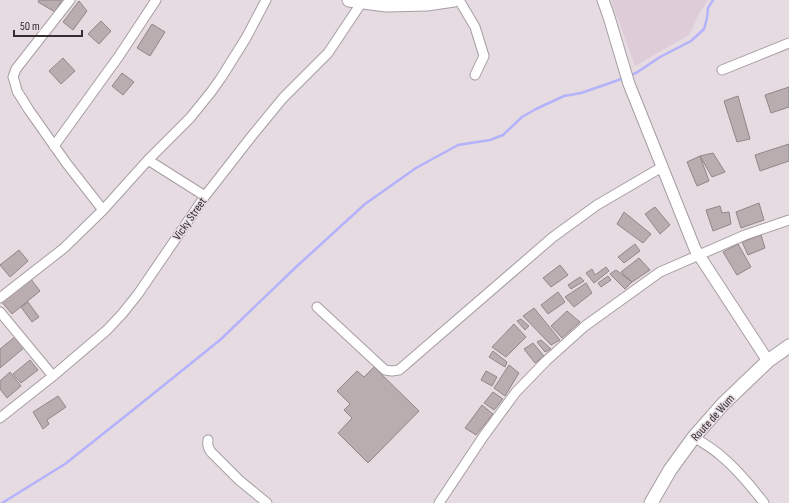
<svg xmlns="http://www.w3.org/2000/svg" width="789" height="503" font-family="'Sofia Sans Condensed',sans-serif">
<style>
.built{fill:#decdd8}
.lines{fill:none;stroke-linecap:round;stroke-linejoin:round}
.stream{stroke:#b4b2fb;stroke-width:2.5}
.building{fill:#b9adaf;stroke:#918688}
.minor-casing{stroke:#a79da3;stroke-width:11}
.major-casing{stroke:#a79da3;stroke-width:13}
.highway-casing{stroke:#a79da3;stroke-width:15}
.minor{stroke:#fff;stroke-width:9}
.major{stroke:#fff;stroke-width:11}
.highway{stroke:#fff;stroke-width:13}
.labels{text-anchor:middle;dominant-baseline:central;stroke-width:3;stroke-linejoin:round;paint-order:stroke}
.street-label{font-size:12px;fill:#322e31;stroke:#e5dbe1}
</style>
<rect width="100%" height="100%" fill="#e5dbe1"/>
<path class="built" d="M611,0H708L700,12L689,35L635,66Z"/>
<g class="lines">
<path class="stream" d="M629,76L636,73L660,57L691,41L704,29L707,18L708,8L713,0
M2,503L65,464L133,410L220,340L295,268L365,204L416,168L458,145L490,140L503,135L522,117L536,109L564,96L581,93L610,83L624,78"/>
</g>
<path class="building" d="M39,0H62L55,12L38,2Z
M79,1L87,11L73,30L63,22Z
M101,21L111,31L99,44L88,34Z
M152,24L165,32L150,56L137,48Z
M63,58L75,71L61,84L49,71Z
M122,73L134,82L123,95L112,86Z
M789,87V107L771,113L765,95Z
M738,96L750,139L737,142L724,101Z
M789,144V161L760,171L755,155Z
M713,153L725,172L712,177L700,156Z
M700,156L709,181L697,186L687,162Z
M759,203L764,220L741,228L736,212Z
M720,206L722,213L729,212L731,224L713,231L706,210Z
M655,207L670,225L660,234L645,214Z
M624,212L651,234L643,243L617,224Z
M761,235L765,248L748,255L742,242Z
M635,244L640,251L624,263L618,257Z
M738,244L751,267L737,275L723,252Z
M19,250L28,261L10,277L0,265Z
M639,258L650,270L632,282L621,272Z
M560,265L568,275L551,287L543,278Z
M606,267L609,271L594,283L586,273L592,269L595,275Z
M616,270L632,282L625,289L610,274Z
M608,276L611,280L601,287L598,283Z
M580,277L584,281L571,289L568,285Z
M30,278L40,291L12,314L1,301Z
M586,283L592,293L574,307L565,297Z
M558,292L565,302L548,314L541,305Z
M28,302L39,317L32,322L21,307Z
M534,308L560,340L551,345L523,316Z
M567,311L580,322L562,338L551,326Z
M521,319L529,326L525,330L517,321Z
M514,324L526,337L506,357L492,347Z
M16,336L25,347L0,368V349Z
M541,340L551,349L545,352L537,342Z
M533,343L544,356L535,363L524,349Z
M493,351L507,362L505,367L489,357Z
M30,360L38,370L21,383L13,374Z
M509,365L519,373L505,396L494,388Z
M374,367L419,411L368,463L338,433L352,418L344,410L350,404L337,391L357,371L364,377Z
M486,371L497,377L492,386L481,380Z
M10,372L21,386L7,398L0,389V381Z
M493,392L503,399L494,410L484,403Z
M58,396L66,407L47,420L49,424L43,429L33,412Z
M482,405L493,414L476,435L465,428Z"/>
<g class="lines">
<defs>
<path id="minor" d="M70,0L16,69L13,77L15,83L17,91L29,110L67,164L103,210
M459,0L475,27L484,56L475,75
M722,70L789,43
M54,146L119,56L156,0
M148,160L205,196
M0,298L64,248L103,210L148,160L190,118L211,92L221,78L246,38L266,0
M317,307L385,370L392,371L399,370L553,237L597,205L662,167
M0,312L53,376
M0,418L53,376L107,330L122,314L138,294L205,196L251,137L283,98L328,53L362,2
M694,437C703,443 712,448 720,455C737,469 751,486 764,503
M208,440C207,445 208,448 211,452L239,480L267,503
M439,503L483,437L516,392L546,361L585,326L660,272L745,235L789,220"/>
<path id="major" d="M603,0L609,17L629,84L695,249L768,361"/>
<path id="highway" d="M349,0L386,5L427,4L454,0
M651,503L670,470L694,437L723,404L768,361L789,346"/>
</defs>
<use href="#minor" class="minor-casing"/>
<use href="#major" class="major-casing"/>
<use href="#highway" class="highway-casing"/>
<use href="#minor" class="minor"/>
<use href="#major" class="major"/>
<use href="#highway" class="highway"/>
</g>
<g class="labels">
<g class="street-label">
<text transform="translate(190 219) rotate(-55)">Vicky Street</text>
<text transform="translate(713 418) rotate(-48)">Route de Wum</text>
</g>
</g>
<path d="M14 30v6h68v-6" fill="none" stroke="#322e31" stroke-width="2"/>
<text x="20" y="30" font-size="12" fill="#322e31" stroke="#e5dbe1" stroke-width="3" paint-order="stroke">50 m</text>
</svg>
